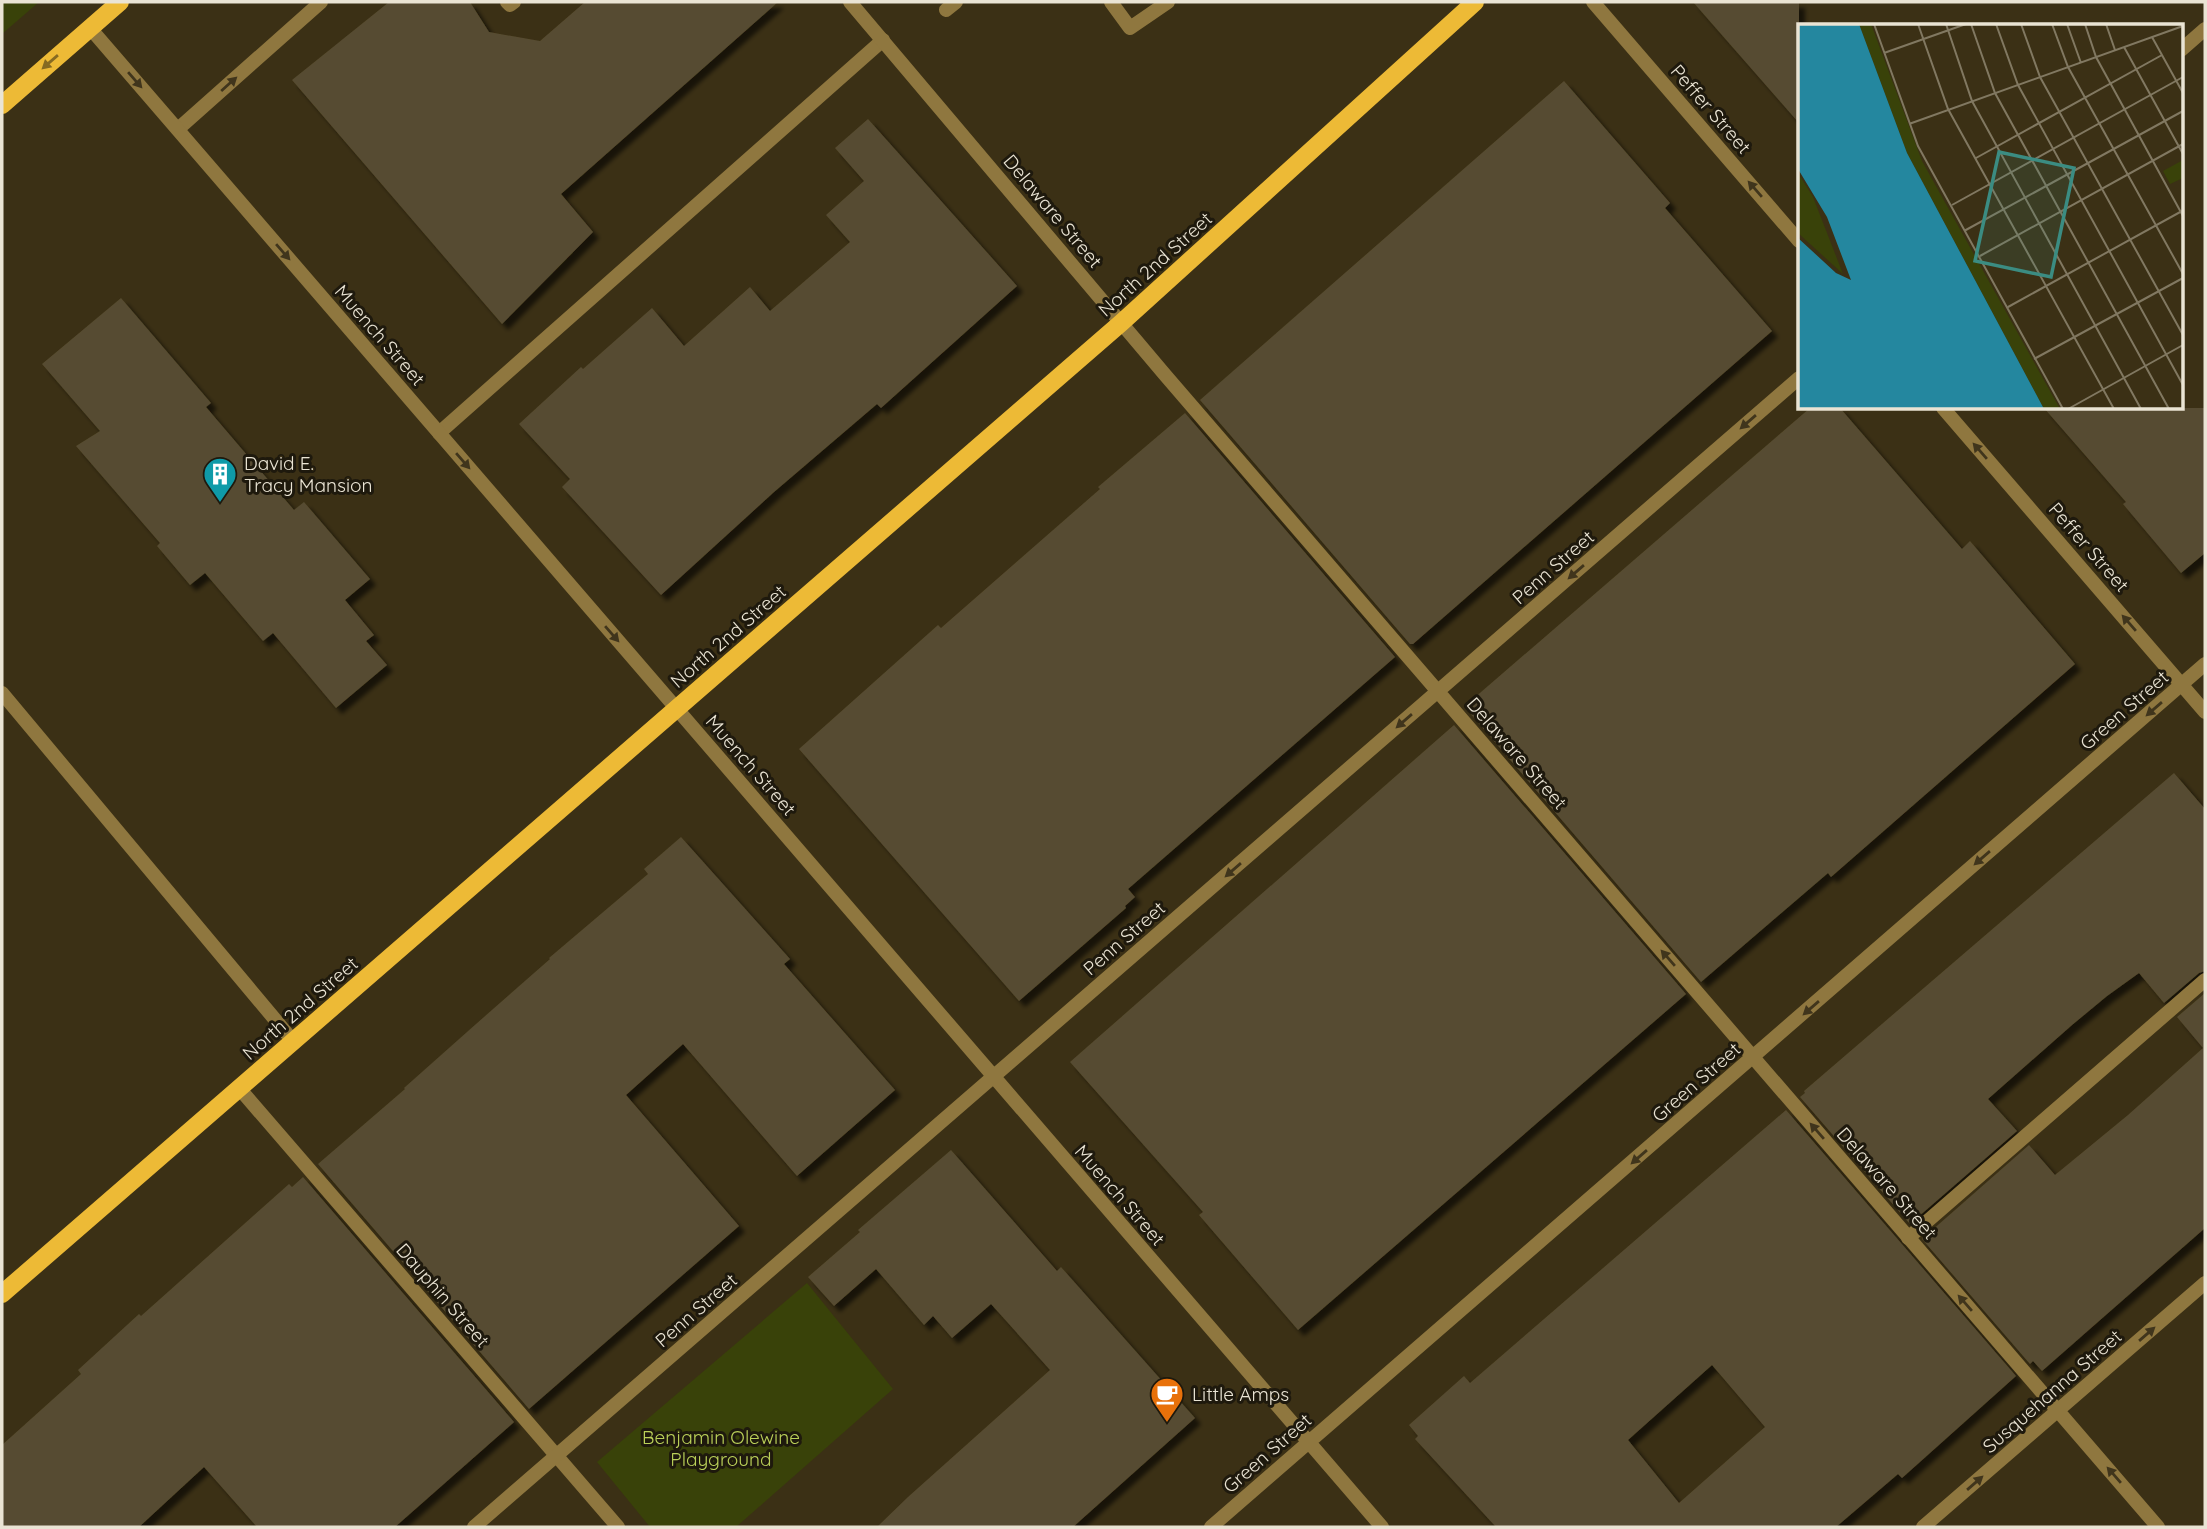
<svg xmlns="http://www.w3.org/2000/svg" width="2207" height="1529" font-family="Quicksand,sans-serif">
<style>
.green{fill:#394209}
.building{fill:#574c30;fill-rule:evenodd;filter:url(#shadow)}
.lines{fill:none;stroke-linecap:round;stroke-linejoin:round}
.service{stroke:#8f773f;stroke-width:14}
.minor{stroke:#8f773f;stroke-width:14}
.primary{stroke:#edba36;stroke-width:18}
.oneway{fill:#866a22}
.oneway2{fill:#40351c}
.labels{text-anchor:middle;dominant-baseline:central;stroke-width:6;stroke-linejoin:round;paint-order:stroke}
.street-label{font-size:19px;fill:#eae4d4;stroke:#1e190d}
.poi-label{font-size:19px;fill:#eae4d4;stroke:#1e190d;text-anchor:start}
.park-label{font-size:19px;fill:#bbd159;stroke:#1e190d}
.inset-road{fill:none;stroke:#817861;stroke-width:2}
.view{fill:#3b8c82;fill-opacity:0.15;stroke:#3b8c82;stroke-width:3.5}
.inset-edge{fill:none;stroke:#eae4d4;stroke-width:3.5}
</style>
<defs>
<filter id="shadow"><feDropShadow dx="6" dy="6" stdDeviation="2" flood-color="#0009"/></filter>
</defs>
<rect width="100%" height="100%" fill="#3b3015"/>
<path class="green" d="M2,2H39L2,34Z
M807,1283L893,1389L736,1527H650L597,1462Z"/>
<path class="building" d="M389,2H470L489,32L540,41L585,2H778L561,194L593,232L502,324L292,80Z
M1693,2H1799V123Z
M1564,81L1670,203L1665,208L1772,331L1413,644H1410L1200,400Z
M868,119L1017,286L881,408L877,404L774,492L661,595L562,487L570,479L519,424L581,367L583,369L652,308L684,346L750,287L770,311L850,242L826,215L864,181L835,148Z
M121,298L211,403L206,407L294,510L304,502L370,579L345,600L374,635L366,641L387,665L336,708L273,633L263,641L205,573L190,585L157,546L160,543L76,446L100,431L42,364Z
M1810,408H1840L1962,549L1970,541L2075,664L1831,877L1828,873L1701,982L1469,712L1470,711L1466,705Z
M2044,408H2205V553L2181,573L2123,504L2126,502Z
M1185,413L1395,657L1128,889L1135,897L1125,906L1126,908L1019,1001L799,749L938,625L941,628L1100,489L1098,487Z
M1454,725L1686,994L1298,1330L1199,1215L1203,1212L1070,1062Z
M2174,773L2205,809V971L2199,973L2164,1003L2139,973L2107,996L2072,1025L1988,1099L2017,1131L1910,1224L1800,1097L1805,1093L1804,1091Z
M681,837L790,959L784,964L895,1090L797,1176L683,1044L626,1095L739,1226L529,1409L318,1164L405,1089L404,1088L476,1024L550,959L549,958L648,874L644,869Z
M2205,993V1228L2042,1371L2033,1361L2030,1364L1922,1239L2029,1145L2055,1175L2128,1115L2203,1048L2177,1017Z
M1786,1110L2016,1376L1902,1478L1898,1474L1836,1527H1496L1415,1439L1418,1436L1409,1425L1464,1376L1470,1383ZM1712,1365L1765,1427L1679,1503L1628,1440Z
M951,1150L1057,1271L1061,1267L1195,1418L1073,1527H877L908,1497L1050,1370L991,1304L952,1338L933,1316L924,1325L876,1269L834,1306L808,1277L860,1232L858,1230Z
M303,1177L514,1422L513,1423L395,1527H257L204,1467L139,1527H2V1445L81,1374L78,1370L139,1314L141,1316L289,1184L292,1187Z"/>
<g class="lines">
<path class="service" d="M507,2L510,5L514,2
M1111,2L1130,28L1168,2
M946,10L956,2
M178,129L321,2
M439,433L883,40
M2,693L293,1041
M239,1088L618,1527
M1908,1238L2205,980"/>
<path class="minor" d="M850,2L1166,376L2158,1527
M1593,2L1799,241
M90,28L1382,1527
M2181,50L2205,29
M1943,408L2205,712
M474,1527L1799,378
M1211,1527L2205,664
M1923,1527L2205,1283"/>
<path class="primary" d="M2,105L120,2
M2,1294L1121,323L1475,2"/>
</g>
<defs><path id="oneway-solid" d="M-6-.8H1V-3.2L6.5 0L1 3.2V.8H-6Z" transform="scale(1.75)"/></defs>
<use class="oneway" href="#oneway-solid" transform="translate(50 62) rotate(139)"/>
<g class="oneway2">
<use href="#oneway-solid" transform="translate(135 80) rotate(49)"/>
<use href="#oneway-solid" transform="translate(229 84) rotate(-42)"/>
<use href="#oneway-solid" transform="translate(1755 189) rotate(-131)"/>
<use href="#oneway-solid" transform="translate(283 252) rotate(49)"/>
<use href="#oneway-solid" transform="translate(1748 422) rotate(139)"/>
<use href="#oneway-solid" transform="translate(1980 451) rotate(-131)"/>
<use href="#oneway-solid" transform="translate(463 461) rotate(49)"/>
<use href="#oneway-solid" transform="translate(1576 572) rotate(139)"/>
<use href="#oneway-solid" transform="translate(2129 623) rotate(-131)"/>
<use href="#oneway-solid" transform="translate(612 634) rotate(49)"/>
<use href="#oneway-solid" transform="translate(2154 709) rotate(139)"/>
<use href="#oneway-solid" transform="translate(1404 721) rotate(139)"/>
<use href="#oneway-solid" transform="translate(1982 858) rotate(139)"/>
<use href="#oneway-solid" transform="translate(1233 870) rotate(139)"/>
<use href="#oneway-solid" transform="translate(1668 958) rotate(-131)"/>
<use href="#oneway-solid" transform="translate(1811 1008) rotate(139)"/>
<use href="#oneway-solid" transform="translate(1817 1131) rotate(-131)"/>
<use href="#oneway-solid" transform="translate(1639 1157) rotate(139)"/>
<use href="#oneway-solid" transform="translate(1965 1303) rotate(-131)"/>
<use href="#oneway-solid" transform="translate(2147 1334) rotate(-41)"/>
<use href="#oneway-solid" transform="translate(2114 1475) rotate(-131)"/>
<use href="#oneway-solid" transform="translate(1975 1483) rotate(-41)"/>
</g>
<defs>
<symbol id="building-pin" viewBox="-11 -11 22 30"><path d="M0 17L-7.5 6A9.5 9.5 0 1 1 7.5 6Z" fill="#0f9aa8" stroke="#1e190d"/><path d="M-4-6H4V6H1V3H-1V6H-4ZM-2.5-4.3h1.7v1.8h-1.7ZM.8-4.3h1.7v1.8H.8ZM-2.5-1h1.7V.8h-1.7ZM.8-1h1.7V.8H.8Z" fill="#fff"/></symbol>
<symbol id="cafe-pin" viewBox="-11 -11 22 30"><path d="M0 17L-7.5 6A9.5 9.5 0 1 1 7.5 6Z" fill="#e8710a" stroke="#1e190d"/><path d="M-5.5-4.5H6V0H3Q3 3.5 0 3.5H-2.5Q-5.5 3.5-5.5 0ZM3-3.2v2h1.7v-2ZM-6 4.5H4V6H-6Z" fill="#fff"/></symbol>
</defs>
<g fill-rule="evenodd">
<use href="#building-pin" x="201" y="455" width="38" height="52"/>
<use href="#cafe-pin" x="1148" y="1375" width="38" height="52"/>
</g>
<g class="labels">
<g class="street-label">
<text transform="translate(1711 109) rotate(49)">Peffer Street</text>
<text transform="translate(1053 211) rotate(50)">Delaware Street</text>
<text transform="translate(1155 264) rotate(-42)">North 2nd Street</text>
<text transform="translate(380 335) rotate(49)">Muench Street</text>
<text transform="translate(2089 547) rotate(49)">Peffer Street</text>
<text transform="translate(1553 567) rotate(-41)">Penn Street</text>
<text transform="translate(728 636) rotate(-41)">North 2nd Street</text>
<text transform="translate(2124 710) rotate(-41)">Green Street</text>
<text transform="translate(1517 753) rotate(49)">Delaware Street</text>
<text transform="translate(751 765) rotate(49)">Muench Street</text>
<text transform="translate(1124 938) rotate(-41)">Penn Street</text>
<text transform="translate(300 1008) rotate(-41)">North 2nd Street</text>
<text transform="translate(1696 1082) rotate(-41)">Green Street</text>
<text transform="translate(1887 1183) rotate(49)">Delaware Street</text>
<text transform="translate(1120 1195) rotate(49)">Muench Street</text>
<text transform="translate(443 1295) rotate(49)">Dauphin Street</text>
<text transform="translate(696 1310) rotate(-41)">Penn Street</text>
<text transform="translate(2052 1391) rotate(-41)">Susquehanna Street</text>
<text transform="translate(1267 1453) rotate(-41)">Green Street</text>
</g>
<g class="poi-label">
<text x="244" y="463">David E.<tspan x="244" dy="22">Tracy Mansion</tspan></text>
<text x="1192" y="1394">Little Amps</text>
</g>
<g class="park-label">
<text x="721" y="1437">Benjamin Olewine<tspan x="721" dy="22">Playground</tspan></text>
</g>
</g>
<g transform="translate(1798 24)">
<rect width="385" height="385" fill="#3b3015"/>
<path d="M61,0H73L124,137L262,385H246L109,129ZM385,136V154L372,160L365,147ZM0,149L15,173L45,250L0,209Z" fill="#394209"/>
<path d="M0,0H61L109,129L246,385H0V214L38,249L53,256L29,193L0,145Z" fill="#24879f"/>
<path class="inset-road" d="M76,0L120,122L265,385M120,0L150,85L316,385M148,0L174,77L343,385M173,0L197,69L371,385M198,0L220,61L385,361M223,0L242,53M254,0L270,43L385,250M269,0L283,39M287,0L298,33L385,192M308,0L317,26M354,13L385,69M326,23L385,130M86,29L168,0M242,53L385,311M111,100L385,2M178,134L364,31M154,181L385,53M166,207L385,87M182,232L385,120M210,283L384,187M236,335L385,254M270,385L385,321"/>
<path class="view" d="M201,128L276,144L253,253L177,237Z"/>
<rect width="385" height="385" class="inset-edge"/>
</g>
<rect width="2207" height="1529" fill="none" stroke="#eae4d4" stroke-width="7"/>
</svg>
